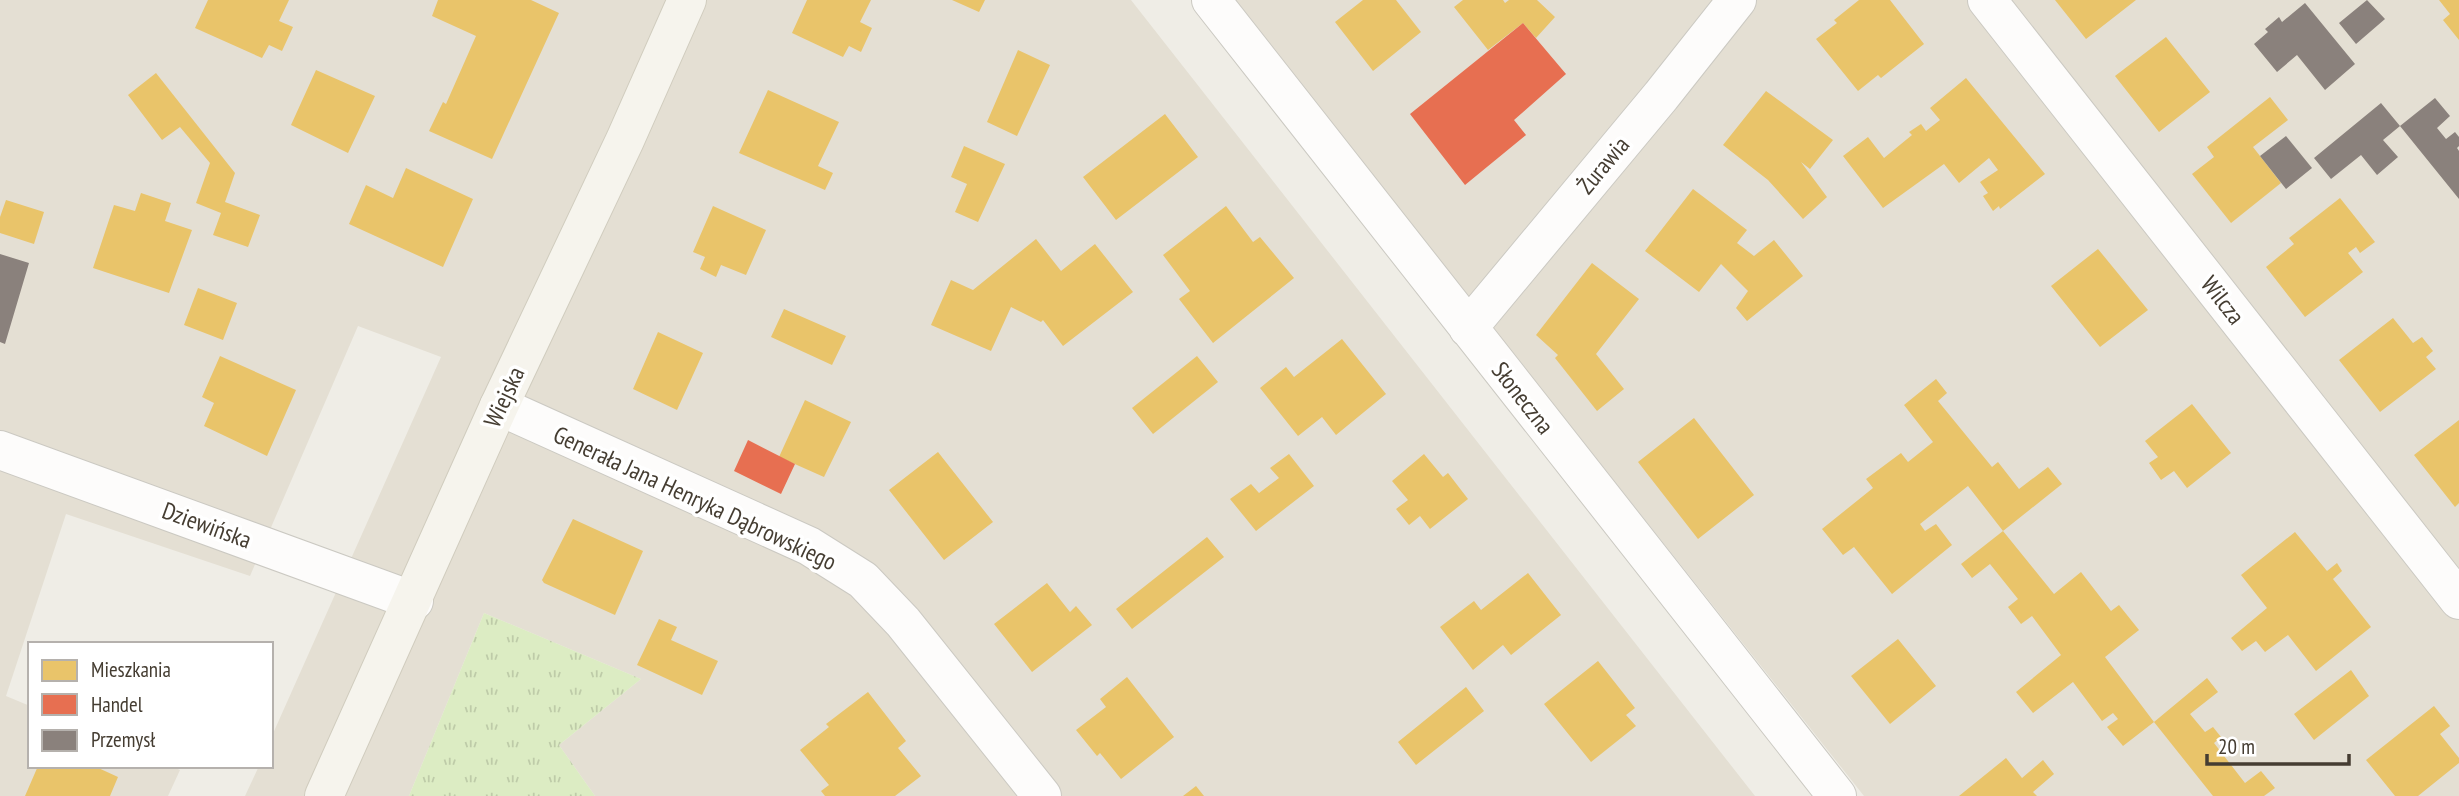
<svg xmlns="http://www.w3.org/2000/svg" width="2459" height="796" font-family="'PT Sans Narrow',sans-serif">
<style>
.residential{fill:#e4dfd3}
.grass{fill:url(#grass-tufts)}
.homes{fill:#e9c46a}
.shops{fill:#e76f51}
.industry{fill:#8a817c}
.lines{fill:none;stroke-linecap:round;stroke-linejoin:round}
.street-casing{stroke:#cbc9c2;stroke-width:40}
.secondary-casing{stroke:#d0ccbe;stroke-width:40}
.street{stroke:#fdfcfb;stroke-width:38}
.secondary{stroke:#f6f4ed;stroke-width:38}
.labels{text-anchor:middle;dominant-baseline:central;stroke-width:7;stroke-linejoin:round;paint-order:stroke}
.street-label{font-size:24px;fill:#453d32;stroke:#fff}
</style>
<defs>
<pattern id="grass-tufts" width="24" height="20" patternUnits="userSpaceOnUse" patternTransform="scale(1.75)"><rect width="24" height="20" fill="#dcecc3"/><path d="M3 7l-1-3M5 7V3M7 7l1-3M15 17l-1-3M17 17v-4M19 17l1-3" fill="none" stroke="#becba8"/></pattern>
</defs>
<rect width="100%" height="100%" fill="#efede6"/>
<path class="residential" d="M0,0H1131L1755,796H595L559,745L641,679L484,613L409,796H245L259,766H271V738L441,357L358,326L250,576L66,514L6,696L30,706V766H171L180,770L168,796H0Z
M1233,0H2459V796H1864Z"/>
<path class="grass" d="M484,613L641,679L559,745L595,796H409Z"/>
<path class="homes" d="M208,0H289L279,21L293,27L282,51L269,45L262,58L195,28Z
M438,0H531L559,13L492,159L429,131L443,102L446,104L476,36L432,16Z
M807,0H871L860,22L872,28L861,52L849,46L843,57L792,33Z
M952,0H985L979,12Z
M1363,0H1396L1421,32L1373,71L1335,22Z
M1463,0H1503L1505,3L1509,0H1537L1555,17L1536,38L1523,23L1488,50L1454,7Z
M1859,0H1890L1924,44L1881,78L1878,75L1858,91L1816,39L1837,23L1834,20Z
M2055,0H2136L2086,39Z
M2439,0H2459V40L2443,20L2450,14Z
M2166,37L2210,92L2159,132L2115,76Z
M1018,50L1050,65L1017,136L987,122Z
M316,70L375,96L348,153L291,125Z
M156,73L235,173L225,202L260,215L248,247L213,235L221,213L196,203L210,163L180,127L162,140L128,95Z
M1966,78L2045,174L2000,209L1999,206L1993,211L1983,196L1988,193L1980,182L1998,170L1989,158L1959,183L1944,164L1883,208L1843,156L1868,137L1884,158L1912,135L1909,132L1921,124L1926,131L1940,120L1930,108Z
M768,90L839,122L818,166L833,173L825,190L739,153Z
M1766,91L1833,140L1810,169L1801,162L1827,197L1803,219L1768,180L1723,145Z
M2270,97L2288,120L2253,147L2281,183L2231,223L2192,174L2214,157L2207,147Z
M1165,114L1198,157L1116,220L1083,177Z
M964,146L1005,164L978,222L955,212L967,184L951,177Z
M406,168L473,199L443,267L349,224L366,185L393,198Z
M1693,189L1747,230L1737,243L1754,256L1774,240L1803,276L1747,321L1736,308L1748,291L1721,264L1699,292L1645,251Z
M141,193L171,203L165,221L192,230L169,293L93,268L114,205L135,211Z
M2340,198L2375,242L2360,253L2356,247L2348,253L2363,272L2305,317L2266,267L2294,244L2289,238Z
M6,200L44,212L34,244L0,233V217Z
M713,206L766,230L746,275L721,265L716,277L700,269L705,257L693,252Z
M1226,206L1253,242L1260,237L1294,278L1213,343L1179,299L1190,291L1163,255Z
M1036,239L1061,271L1095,244L1133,292L1063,346L1043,320L1041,322L1011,307L991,351L931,325L951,280L973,290Z
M2098,249L2148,310L2100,347L2051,286Z
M1592,263L1639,299L1596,354L1624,389L1597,411L1555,358L1558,355L1536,335Z
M198,288L237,303L223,340L184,325Z
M784,309L846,336L832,365L771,337Z
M2393,318L2413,343L2422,337L2433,351L2426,357L2436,369L2380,412L2339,360Z
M658,332L703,353L677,410L633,389Z
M1342,339L1386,394L1336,435L1322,417L1298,436L1260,388L1286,367L1294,377Z
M220,356L296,390L267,456L204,426L214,403L202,397Z
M1197,356L1218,382L1153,434L1132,408Z
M1936,379L1947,393L1938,401L1992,467L1998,462L2019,489L2048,467L2062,484L2003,531L1968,486L1920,524L1925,531L1936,524L1952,545L1892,594L1854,547L1843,555L1822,529L1873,488L1866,479L1901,453L1908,462L1933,442L1904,405Z
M805,400L851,422L824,477L779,457Z
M2192,404L2231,453L2187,488L2174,471L2161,480L2149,463L2158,457L2145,441Z
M1694,418L1754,495L1698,539L1638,462Z
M2459,420V503L2455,507L2414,455Z
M938,452L993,522L944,560L889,490Z
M1289,454L1314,486L1256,531L1230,499L1251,484L1259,493L1279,478L1270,468Z
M1424,454L1443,477L1448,473L1468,499L1430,529L1420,516L1409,525L1396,509L1408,500L1392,481Z
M573,519L643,551L615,615L544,583L542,580Z
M2003,531L2054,594L2081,572L2111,611L2119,605L2139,630L2105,657L2154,722L2123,746L2107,727L2118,719L2113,713L2102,721L2073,682L2033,713L2016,692L2061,655L2032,616L2021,624L2008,607L2018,599L1990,564L1972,578L1961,564Z
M2295,532L2327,571L2337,563L2342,571L2333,579L2371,627L2316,671L2288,635L2265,652L2256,641L2242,651L2231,638L2267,608L2241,575Z
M1207,537L1224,557L1132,629L1116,609Z
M1528,573L1561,615L1511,655L1503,645L1473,670L1440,627L1474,601L1481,610Z
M1047,583L1070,612L1076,606L1092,625L1032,672L994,624Z
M659,619L677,627L671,640L718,661L702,695L637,665Z
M1898,639L1936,686L1890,724L1851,676Z
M1598,661L1635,708L1626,715L1636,726L1591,762L1544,704Z
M2351,670L2369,696L2314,740L2294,714Z
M1127,677L1174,737L1121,779L1100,753L1097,756L1076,730L1106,707L1100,699Z
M2207,678L2218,692L2190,714L2205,732L2213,727L2221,737L2214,743L2245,783L2261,771L2275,788L2264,796H2213L2154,722Z
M1466,687L1484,711L1416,765L1398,742Z
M868,692L906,741L898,748L921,776L895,796H825L821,791L829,785L800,750L829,727L826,724Z
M2434,706L2450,726L2440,734L2459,758V763L2418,796H2395L2366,760Z
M2006,758L2022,778L2043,760L2054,774L2033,792L2037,796H1959Z
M38,766H94L118,777L110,796H25Z
M1196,786L1204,796H1183Z"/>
<path class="shops" d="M1523,23L1566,74L1514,120L1526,135L1465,185L1410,114Z
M748,440L795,464L781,494L734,471Z"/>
<path class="industry" d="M2367,0L2385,19L2356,44L2339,23Z
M2305,3L2355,64L2325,90L2297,55L2277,72L2254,44L2268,32L2265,29L2279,17L2282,22Z
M2435,98L2450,116L2437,128L2446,139L2455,132L2459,137V146L2457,148L2459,151V199L2400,126L2383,140L2398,157L2377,175L2361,155L2331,179L2314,158L2381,103L2400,126Z
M2286,136L2312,168L2286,189L2260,156Z
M0,254L29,263L5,344L0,342Z"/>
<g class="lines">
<defs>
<path id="street" d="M1211,0L1837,796
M1987,0L2459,600
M1468,328L1661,96L1737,0
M499,406L809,546L863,580L903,622L1042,796
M0,450L414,601"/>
<path id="secondary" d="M324,796L499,406L625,140L687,0"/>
</defs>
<use href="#street" class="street-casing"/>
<use href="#secondary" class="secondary-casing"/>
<use href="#street" class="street"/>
<use href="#secondary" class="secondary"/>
</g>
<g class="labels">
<g class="street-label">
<text transform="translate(1603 165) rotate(-50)">Żurawia</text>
<text transform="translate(2223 300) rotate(52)">Wilcza</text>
<text transform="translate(504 397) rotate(-65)">Wiejska</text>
<text transform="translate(1523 398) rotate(52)">Słoneczna</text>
<text transform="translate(695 498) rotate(25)">Generała Jana Henryka Dąbrowskiego</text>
<text transform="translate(207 525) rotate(20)">Dziewińska</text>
</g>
</g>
<rect x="28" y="642" width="245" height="126" fill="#ffffff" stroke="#b5b1ad" stroke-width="2"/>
<rect x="42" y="660" width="35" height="21" fill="#e9c46a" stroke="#b5b1ad" stroke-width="2"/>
<text x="91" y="677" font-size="21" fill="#453d32">Mieszkania</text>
<rect x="42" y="694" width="35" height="21" fill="#e76f51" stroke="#b5b1ad" stroke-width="2"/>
<text x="91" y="712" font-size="21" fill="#453d32">Handel</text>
<rect x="42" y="730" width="35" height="21" fill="#8a817c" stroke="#b5b1ad" stroke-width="2"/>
<text x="91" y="747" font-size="21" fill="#453d32">Przemysł</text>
<path d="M2207 754v10h142v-10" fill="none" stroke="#453d32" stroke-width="3.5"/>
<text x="2218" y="754" font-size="21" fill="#453d32" stroke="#ffffff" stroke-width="5" paint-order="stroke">20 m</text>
</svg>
